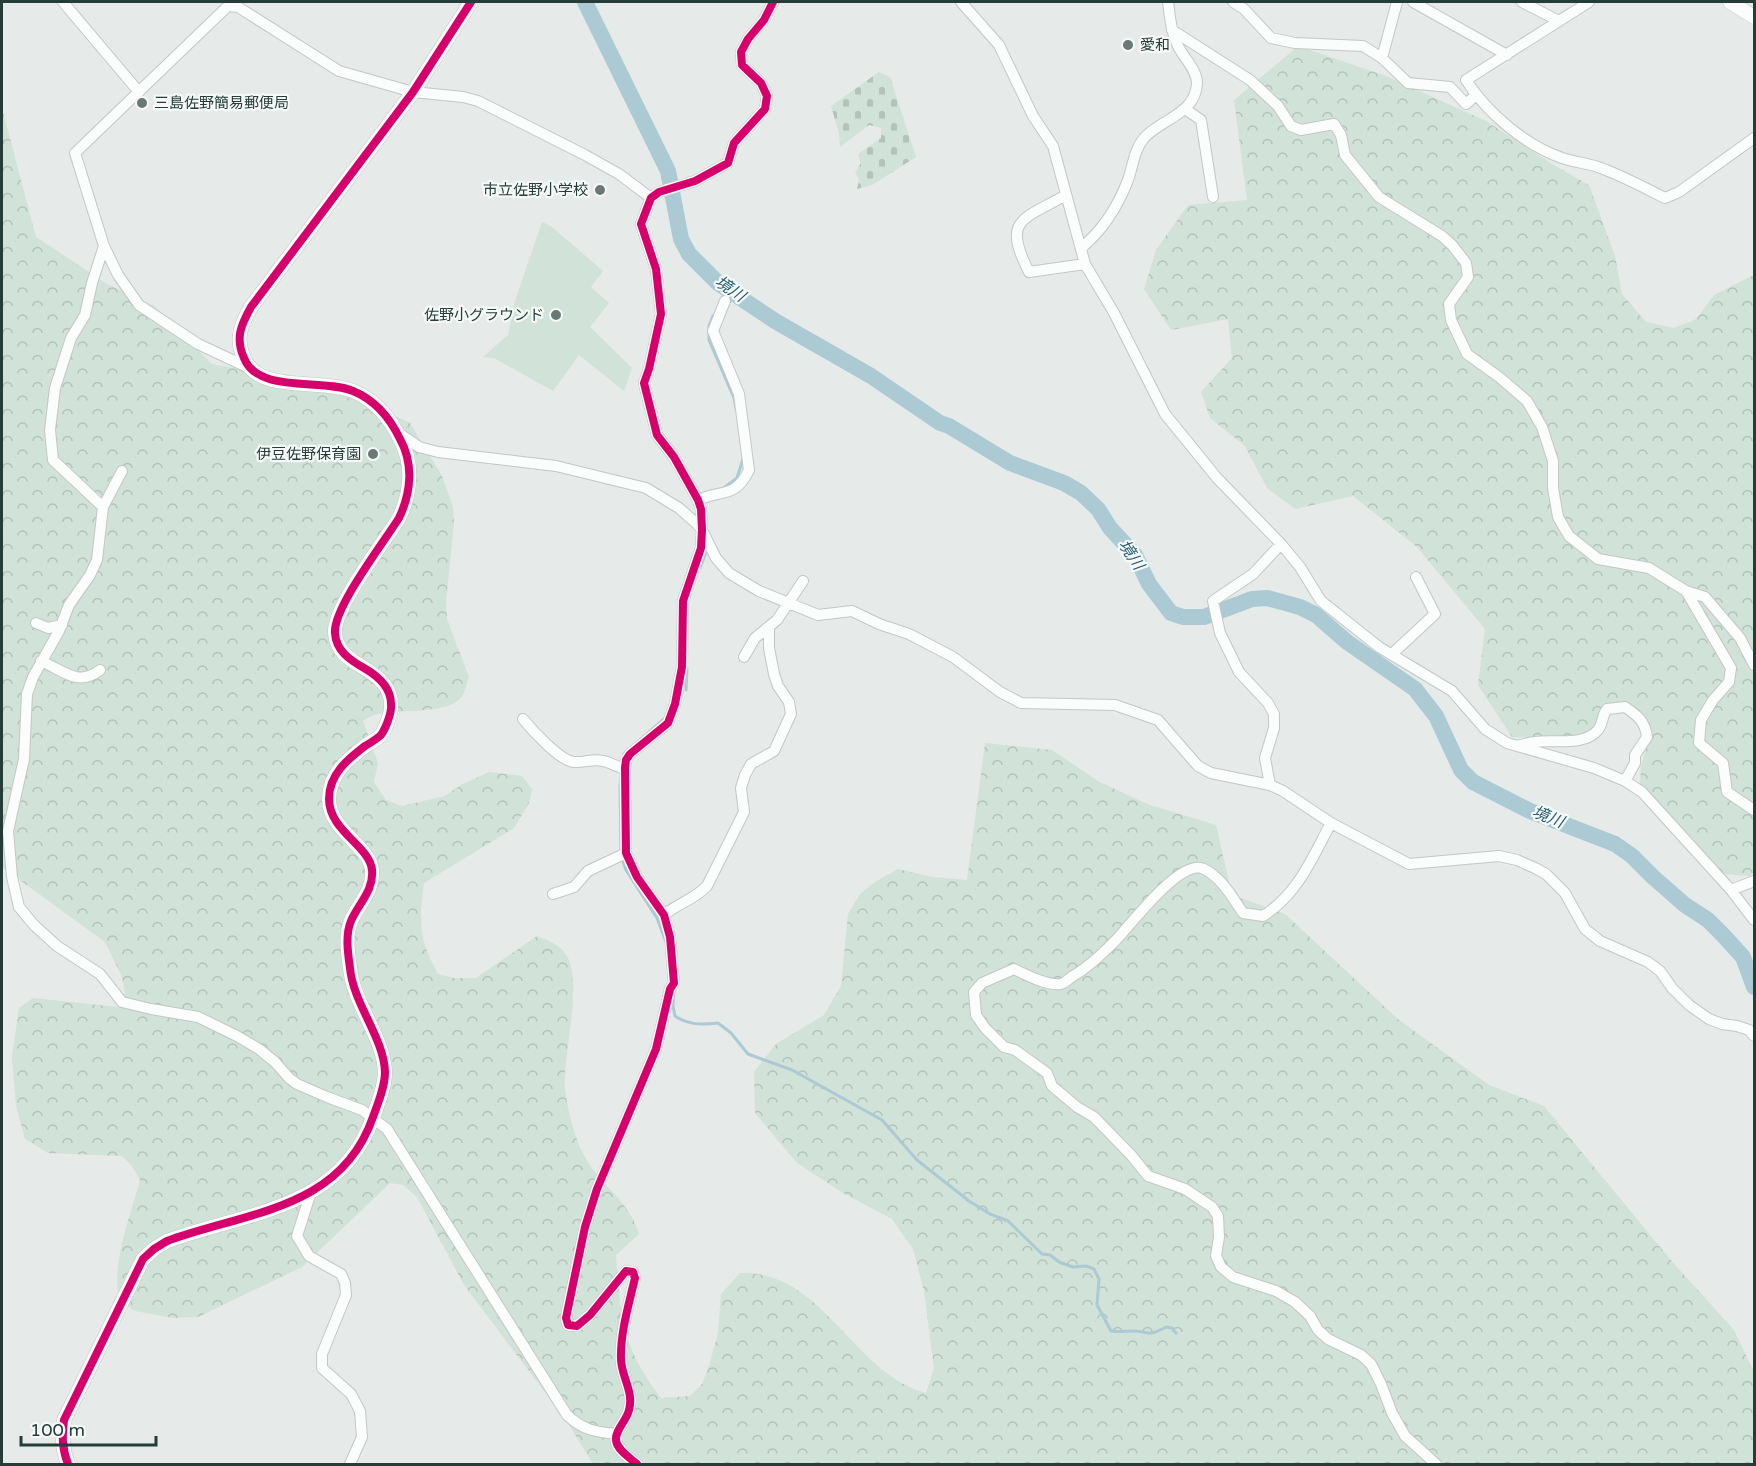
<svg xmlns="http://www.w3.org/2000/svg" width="1756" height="1466" font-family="'Varela Round','Noto Sans JP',sans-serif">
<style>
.forest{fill:url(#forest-crowns)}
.cemetery{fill:url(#cemetery-stones)}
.pitch{fill:#d1e2d8}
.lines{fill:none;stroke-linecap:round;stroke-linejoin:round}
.stream{stroke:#abcad4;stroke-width:3}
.river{stroke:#abcad4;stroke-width:16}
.minor-casing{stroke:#c3c7c5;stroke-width:12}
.tertiary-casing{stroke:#c3c7c5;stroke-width:15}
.minor{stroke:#fbfcfc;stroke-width:10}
.tertiary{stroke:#fbfcfc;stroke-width:14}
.cycleway-casing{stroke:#f5f9f7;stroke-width:11}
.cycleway{stroke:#d6006c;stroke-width:8}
.poi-dot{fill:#697976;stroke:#f5f9f7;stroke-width:2}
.labels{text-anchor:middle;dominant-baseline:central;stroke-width:4.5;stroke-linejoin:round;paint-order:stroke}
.poi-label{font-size:15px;fill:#253c38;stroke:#f5f9f7;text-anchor:end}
.water-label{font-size:16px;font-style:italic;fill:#265d72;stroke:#f5f9f7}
</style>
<defs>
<pattern id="forest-crowns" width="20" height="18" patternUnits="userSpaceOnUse" patternTransform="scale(1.5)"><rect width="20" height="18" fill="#d1e2d8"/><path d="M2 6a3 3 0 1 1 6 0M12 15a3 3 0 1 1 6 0" fill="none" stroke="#b3c3ba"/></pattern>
<pattern id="cemetery-stones" width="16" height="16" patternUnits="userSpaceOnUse" patternTransform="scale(1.5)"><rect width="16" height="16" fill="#d1e2d8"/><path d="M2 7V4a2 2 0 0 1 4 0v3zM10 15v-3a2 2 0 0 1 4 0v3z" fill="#b3c3ba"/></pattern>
</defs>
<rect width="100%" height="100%" fill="#e6eae8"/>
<path class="forest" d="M1298,46L1386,76L1486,121L1552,164L1589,185L1615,256L1622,294L1646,322L1674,328L1696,319L1714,295L1754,275V872L1750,876L1721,874L1640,785L1641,766L1649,736L1628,705H1604L1597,731L1580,740L1512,737L1478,685L1485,629L1417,547L1353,496L1295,509L1267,488L1245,446L1210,418L1201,392L1232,358L1228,319L1171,330L1144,289L1156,250L1188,205L1247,200L1234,100Z
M2,108L36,237L107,284L154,306L212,364L335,387L410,423L442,476L453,507L454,523L446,602L447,619L469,677C467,682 466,690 463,695C447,720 385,703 363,721L378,763L374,782L386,800L402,806L445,796L461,785L489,772L522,776L532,789L529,803L514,828L424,883C419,922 418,938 438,974L454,978H476L537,936C548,941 560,944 567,956C583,985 563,1052 565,1087C567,1111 577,1149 592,1168C609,1192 630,1204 639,1234L616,1255C620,1317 622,1347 661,1398L690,1396L702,1384L709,1366L718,1333L721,1294L740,1273C823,1270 853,1374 926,1393L934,1368L924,1291L913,1249L892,1219L843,1193L797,1163L755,1113L754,1072L776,1044L824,1015L841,986L848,914L860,894L875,882L898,869L932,877L967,880L985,743L1052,750L1098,781L1147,804L1216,825L1232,895L1285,914L1399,1020L1489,1085L1544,1106L1669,1258L1734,1330L1754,1372V1464H593L566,1420L464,1285L417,1197L403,1185L390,1183L302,1267L198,1317L173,1318L135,1311L120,1301C110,1265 131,1215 140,1180L132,1166L122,1156L48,1153L25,1139L16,1106L12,1056L19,1008L33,998L118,1007L125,995L122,977L105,942L2,867Z"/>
<path class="cemetery" d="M879,72L890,77L916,157L872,185L857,189L859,179L855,173L861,163L858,154L881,138V128L869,125L840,147L839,133L831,106Z"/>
<path class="pitch" d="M542,222L551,226L603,271L591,287L609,303L590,327L632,368L624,391L579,355L553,391L494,358L483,357L508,335L515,301Z"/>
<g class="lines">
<path class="stream" d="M724,291L725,288
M713,316L709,326V340L734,398L736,408
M725,487L737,478L743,459
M700,568L706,552
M686,690L687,668
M624,754L664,719
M620,784L621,852
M622,859L626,870L657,918L666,942
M674,990L673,1006L675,1016C688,1025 702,1025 718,1023L731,1033L748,1054L792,1070L882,1120L917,1160L969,1201L990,1214L1008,1221L1042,1254L1050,1255L1059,1262L1073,1267L1086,1266L1094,1269L1099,1279L1097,1305L1111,1331C1118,1332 1125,1331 1132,1331C1152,1331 1145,1338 1166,1327L1172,1328L1176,1333"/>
<path class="river" d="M585,2L668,171L681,239L689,254L718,283L775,321L871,376L940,423L949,426L1010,463L1064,483L1081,493L1098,509L1110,528L1135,555L1149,584L1171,613L1183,617H1204L1252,599L1267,598L1300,607L1316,615L1347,642L1415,689L1436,716L1461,770L1473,782L1530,811L1615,844L1632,856L1653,877L1685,905L1708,920L1723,935L1743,957L1754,987"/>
<defs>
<path id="minor" d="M63,2L139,92
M961,2L999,45L1033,116L1053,146L1085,264L1114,313L1165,414L1217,478L1281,544L1300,567L1321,601L1379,647L1452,691L1485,729L1507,743L1594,768L1625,781L1642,792L1731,890L1754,920
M1233,2L1244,9L1271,38L1295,43L1363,46L1382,58L1397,2
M1413,2L1507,55
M1522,2L1559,21
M1589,2L1466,80C1487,113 1525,145 1562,158C1574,162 1586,163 1598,167C1621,175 1643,187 1665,198L1679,192L1754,138
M1172,30L1250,80L1278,106L1291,126L1301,130L1334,124L1341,135L1345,155L1379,197L1442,236L1452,245L1466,263L1468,277L1449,304L1451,320L1467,354L1499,377L1527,401L1542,427L1553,461V488L1558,517L1569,536L1598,559L1649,568L1686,591L1705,597L1740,638L1754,665
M1382,58L1408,83L1450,87L1466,104L1476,95
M1185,109L1201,120L1213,197
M1066,195C1022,220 1002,219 1029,272L1085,264
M104,246L92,283L85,315L71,338L55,388L50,430L53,460L103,507L97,560L90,575L69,605L59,631L33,677L27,694L24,759L8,831L12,877L19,907L34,925L57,946L100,974L122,1002L151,1009L198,1017L237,1036L259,1049L275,1062L289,1078L297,1084L327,1097L362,1110L387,1129L567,1415C583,1430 595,1432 617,1434
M1081,248C1102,231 1118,206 1128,180C1133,166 1134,150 1144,138C1161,119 1196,114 1197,83C1197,70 1184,58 1178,46C1171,32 1170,17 1168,2
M247,367L198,344L139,305L118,275L104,246L75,153L228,6L238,7L339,71L413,92L463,97L478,101L585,155L619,174L651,198
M397,432L419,447L438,452L556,466L646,488L679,508L697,524L702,530L716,558L729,573L759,591L818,615L852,611L879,624L909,634L953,657L1000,692L1021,703L1115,705L1158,720L1198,766L1211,773L1270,785L1283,791L1331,823L1409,864L1499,856L1517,860L1535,868L1546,874L1565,893L1585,929L1600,941L1648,962L1660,971L1672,988L1689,1005L1709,1019L1722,1024L1737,1026L1749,1030L1754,1036
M698,500C722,489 735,499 749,470L739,394L713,331L725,301
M103,507L122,471
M1686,591L1731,668L1729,682L1713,700L1701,720L1699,743L1723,763L1727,792L1754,810
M36,623L48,628L62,625
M1392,654L1435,614L1416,577
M744,657L755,638L777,620L803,581
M41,661C64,671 78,687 100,670
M523,719C532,730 560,761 574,762C584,763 593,758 603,761C611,762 616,768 625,768
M1517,746C1523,745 1529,742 1535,742C1555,739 1583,747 1598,730C1603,724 1602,715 1607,709L1625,707C1638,716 1645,721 1647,737L1635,755V763L1625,781
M1270,785L1265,758L1274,728V714L1268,703L1239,672L1220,633L1213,601L1253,574L1281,544
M1331,823C1312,858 1298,894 1263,916L1243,913C1232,897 1222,878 1204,869C1180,857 1128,929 1112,944C1100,956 1087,968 1073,976C1070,978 1065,983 1061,984C1047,986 1026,975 1014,969L982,983L974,992L976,1015L985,1028L1004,1047L1015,1050L1047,1073L1052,1086L1077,1107L1094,1117L1131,1155L1148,1176L1185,1189L1212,1207L1218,1216L1219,1237L1216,1256L1221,1267L1233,1277L1276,1291L1295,1302L1310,1316L1318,1330L1328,1339L1361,1355L1371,1364L1381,1384L1392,1413L1405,1436L1436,1464
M1731,890L1754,881
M553,894L574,887L588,871L626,853
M664,915C677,904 695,899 707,886L744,812L741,788L745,775L751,764L774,751L791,714L789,702L778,686L774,674L769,648V627
M311,1192L297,1236L309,1256L341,1274L345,1283L346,1295L322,1354V1368L351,1394L360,1411L362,1437L350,1464
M637,1464C630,1458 617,1450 616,1440C615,1430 627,1420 629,1410C634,1392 622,1378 621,1360C620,1333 629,1304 635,1278L633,1272L626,1271L590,1315L577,1326L568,1325L566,1318L585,1227L597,1189L656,1049L670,989L674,983L670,937L664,915L637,877L626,853L625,768L626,760L630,754L668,723L675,704L682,667L683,601L701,548L702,530L701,509L698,500L674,457L657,435L644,383L649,369L661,314L656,269L641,224L651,198L659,192L695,181L728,163L734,143L765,109L767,96L761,83L742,65L741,52L748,39L764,20L773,2"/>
<path id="tertiary" d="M1730,2L1754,17
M68,1464C62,1449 62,1436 64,1420L143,1259L154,1249L167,1241C246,1212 341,1210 373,1117C378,1103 385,1087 385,1072C384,1038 353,1003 350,968C348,954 345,935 351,921C358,904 374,891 372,870C370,846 329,831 329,799C329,774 348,759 365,746C370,743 377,739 381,735C386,728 392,712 391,704C391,687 378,676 364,668C350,660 336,651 335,633C333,608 384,542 399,518C411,493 414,464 400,439C390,418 375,400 353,391C322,378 258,394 244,358C235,338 241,325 251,307L413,92L471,2"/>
</defs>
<use href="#minor" class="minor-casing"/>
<use href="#tertiary" class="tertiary-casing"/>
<use href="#minor" class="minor"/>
<use href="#tertiary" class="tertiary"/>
<defs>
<path id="cycleway" d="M68,1464C62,1449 62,1436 64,1420L143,1259L154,1249L167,1241C246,1212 341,1210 373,1117C378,1103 385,1087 385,1072C384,1038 353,1003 350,968C348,954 345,935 351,921C358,904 374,891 372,870C370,846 329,831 329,799C329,774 348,759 365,746C370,743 377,739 381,735C386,728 392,712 391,704C391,687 378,676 364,668C350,660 336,651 335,633C333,608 384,542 399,518C411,493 414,464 400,439C390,418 375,400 353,391C322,378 258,394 244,358C235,338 241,325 251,307L413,92L471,2
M637,1464C630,1458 617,1450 616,1440C615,1430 627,1420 629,1410C634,1392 622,1378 621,1360C620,1333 629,1304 635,1278L633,1272L626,1271L590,1315L577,1326L568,1325L566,1318L585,1227L597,1189L656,1049L670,989L674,983L670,937L664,915L637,877L626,853L625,768L626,760L630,754L668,723L675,704L682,667L683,601L701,548L702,530L701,509L698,500L674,457L657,435L644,383L649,369L661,314L656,269L641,224L651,198L659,192L695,181L728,163L734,143L765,109L767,96L761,83L742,65L741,52L748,39L764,20L773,2"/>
</defs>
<use href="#cycleway" class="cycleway-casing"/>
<use href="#cycleway" class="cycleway"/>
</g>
<g class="poi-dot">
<circle cx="1128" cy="45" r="6"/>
<circle cx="142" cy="103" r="6"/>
<circle cx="600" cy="190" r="6"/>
<circle cx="556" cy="315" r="6"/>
<circle cx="373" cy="454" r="6"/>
</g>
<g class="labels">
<g class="poi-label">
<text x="1140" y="45" text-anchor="start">愛和</text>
<text x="154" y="103" text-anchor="start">三島佐野簡易郵便局</text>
<text x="588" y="190">市立佐野小学校</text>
<text x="544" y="315">佐野小グラウンド</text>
<text x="361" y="454">伊豆佐野保育園</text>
</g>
<g class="water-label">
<text transform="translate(730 289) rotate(34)">境川</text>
<text transform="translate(1131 555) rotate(56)">境川</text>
<text transform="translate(1548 817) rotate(22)">境川</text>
</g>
</g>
<rect width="1756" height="1466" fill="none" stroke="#253c38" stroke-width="6"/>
<path d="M21 1436v9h135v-9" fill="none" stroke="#253c38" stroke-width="3"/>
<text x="30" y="1436" font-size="18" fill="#253c38" stroke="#f5f9f7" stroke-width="4.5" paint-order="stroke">100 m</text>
</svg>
